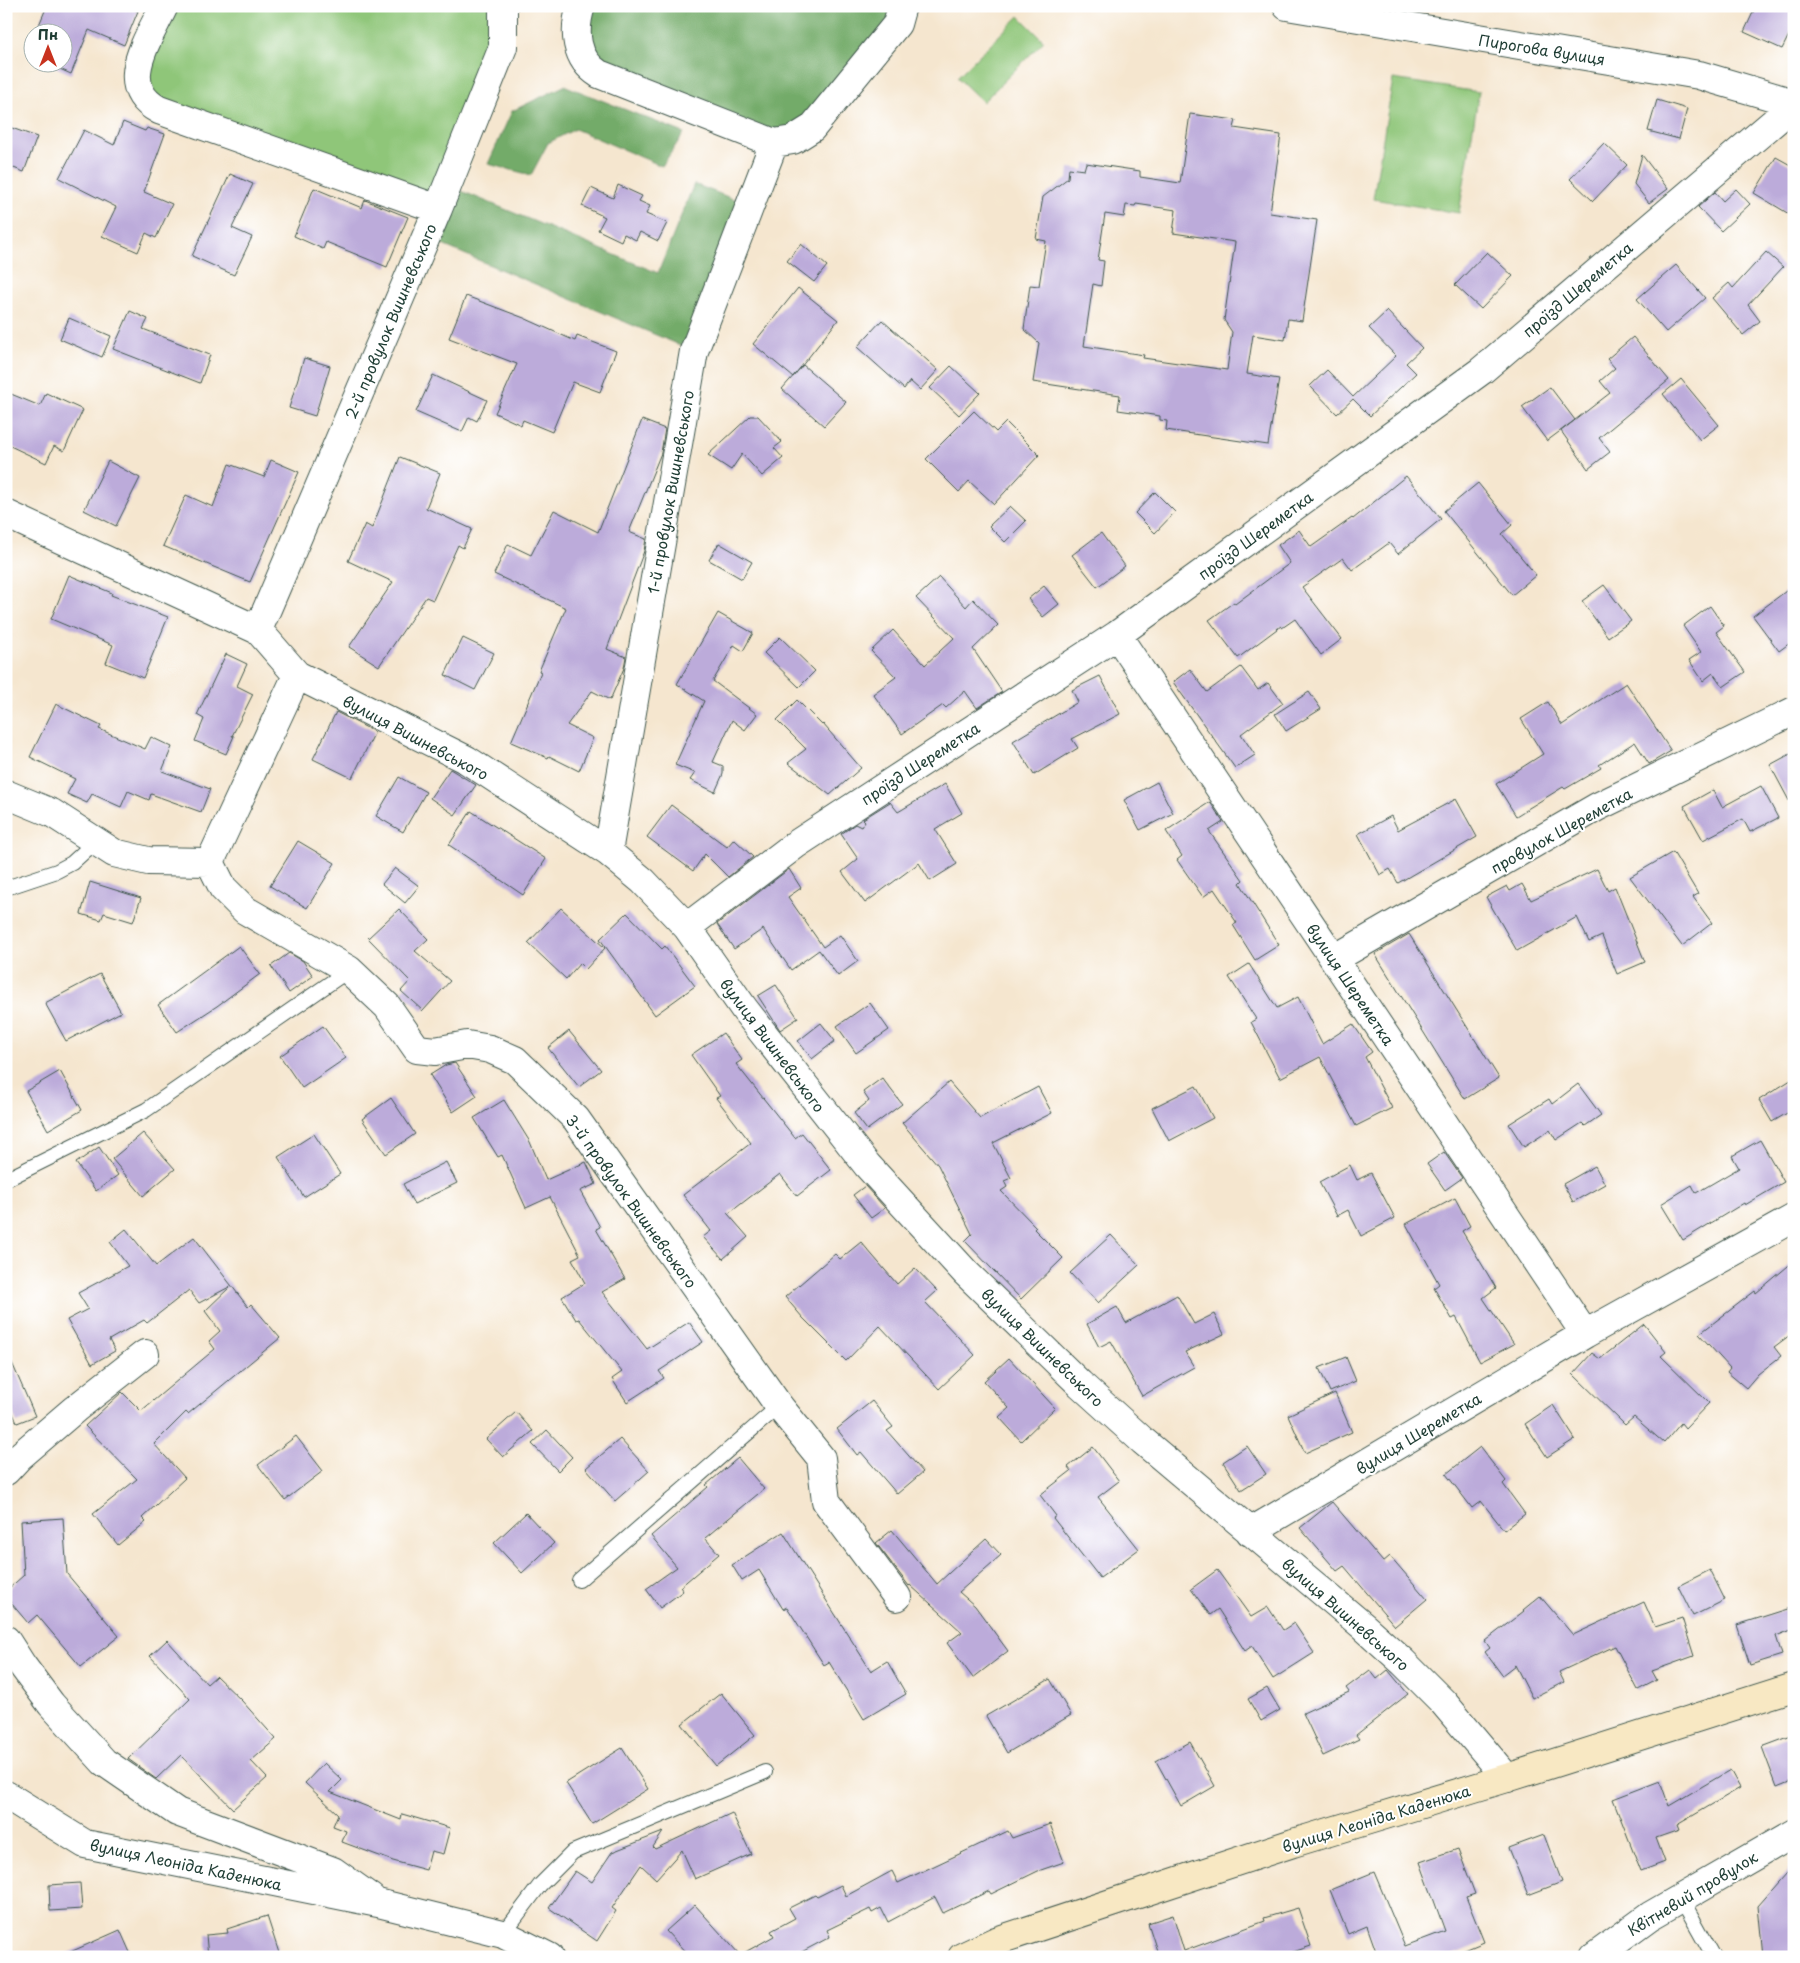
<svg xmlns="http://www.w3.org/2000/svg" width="1800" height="1963" font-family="'Playpen Sans',sans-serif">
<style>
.green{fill:#8fc679;stroke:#578256}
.forest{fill:#73ab69;stroke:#49744e}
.building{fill:#bcabda;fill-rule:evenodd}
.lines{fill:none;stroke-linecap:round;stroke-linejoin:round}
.lane-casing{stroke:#3f564b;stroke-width:16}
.street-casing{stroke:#3f564b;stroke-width:30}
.secondary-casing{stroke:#3f564b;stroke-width:30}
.lane{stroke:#fff;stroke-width:14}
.street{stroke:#fff;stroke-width:28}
.secondary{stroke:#f8e8c3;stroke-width:28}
.labels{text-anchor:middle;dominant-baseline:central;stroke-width:4;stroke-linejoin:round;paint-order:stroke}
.street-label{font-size:15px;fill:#1f3d34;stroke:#fff}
</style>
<rect width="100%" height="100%" fill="#fff"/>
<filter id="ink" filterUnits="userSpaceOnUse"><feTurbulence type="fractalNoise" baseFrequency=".02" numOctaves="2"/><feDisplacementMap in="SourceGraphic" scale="10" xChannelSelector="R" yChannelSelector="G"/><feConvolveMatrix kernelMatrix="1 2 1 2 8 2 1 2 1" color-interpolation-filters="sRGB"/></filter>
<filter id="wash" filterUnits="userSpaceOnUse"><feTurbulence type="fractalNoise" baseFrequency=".0096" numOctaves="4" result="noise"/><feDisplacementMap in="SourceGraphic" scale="20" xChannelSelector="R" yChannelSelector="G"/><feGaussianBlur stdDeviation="1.12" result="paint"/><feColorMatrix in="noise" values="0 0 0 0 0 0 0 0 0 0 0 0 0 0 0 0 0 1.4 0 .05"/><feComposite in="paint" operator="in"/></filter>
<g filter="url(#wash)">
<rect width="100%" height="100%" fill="#f5e6cf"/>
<path class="green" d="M164,6H503L438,209L159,110L137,68Z
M1019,16L1044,41L983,102L957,77Z
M1393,79L1479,92L1459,213L1373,199Z"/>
<path class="forest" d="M581,6H902L793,140L599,74Z
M566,85V86L684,133L662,166L575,129L548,143L531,175L488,164L512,111Z
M694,184L749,205L694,351L426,238L447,185L658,273Z"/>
<g id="blocks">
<path class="building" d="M47,6H127L138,11L124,45L89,30L71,74L44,62H62V32H36Z
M1756,6H1794V25L1782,49L1744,32Z
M1657,100L1687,109L1679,139L1648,131Z
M1190,114L1236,120L1234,128L1281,135L1270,213L1317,220L1302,321L1288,319L1285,340L1253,335L1247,374L1279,379L1268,445L1166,430L1167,421L1160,420V416L1118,410L1120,395L1033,382L1039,343L1024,329L1030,285L1039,286L1046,241L1036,239L1043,197L1068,178L1069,168L1084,170L1086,163L1140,171V177L1180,183ZM1136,204L1176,210L1173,233L1235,242L1224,320L1232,332L1227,370L1143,358L1144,355L1084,346L1093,284L1101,286L1104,261L1098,260L1105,214L1124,217L1126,205L1135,206Z
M123,122L145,131L147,128L165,134L144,192L172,204L156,238L146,233L138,252L102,236L116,207L59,178L84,130L114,145Z
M6,126L37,137L24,172L6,165Z
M1604,143L1627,165L1593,201L1570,179Z
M1642,155L1668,189L1649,203L1634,184Z
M1776,157L1794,167V217L1754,193Z
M230,174L253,184L232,228L252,237L234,275L192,256Z
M618,185L642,196L639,201L650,206L646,214L667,223L658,241L640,232L636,240L624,234L621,241L598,230L605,217L582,206L591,188L613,198Z
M314,188L362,208L365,200L408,217L387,267L326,242L323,249L294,236Z
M1736,189L1750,204L1721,231L1698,207L1715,192L1723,201Z
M801,244L827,266L814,282L787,261Z
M1487,252L1513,276L1481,309L1455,285Z
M1766,252L1783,267L1748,305L1760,321L1743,335L1712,298L1729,283L1733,288Z
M1676,265L1705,298L1666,332L1637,299Z
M798,288L838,320L793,377L753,344Z
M466,296L524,318L575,341L577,336L616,351L600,392L573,382L552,432L523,420L521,425L495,413L517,364L449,338Z
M130,311L148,319L143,329L210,355L200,383L113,349Z
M1387,311L1422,348L1406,363L1416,373L1370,416L1353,399L1337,414L1310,386L1327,370L1353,397L1396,356L1369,328Z
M69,318L111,336L102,357L60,339Z
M882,320L938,370L920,390L910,381L904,389L857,347Z
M1633,337L1669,380L1599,438L1610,452L1588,469L1561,431L1610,393L1600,381L1615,368L1607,359Z
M304,358L330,366L315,416L289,408Z
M803,365L846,402L824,426L782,389Z
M951,366L980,393L959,415L930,388Z
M433,375L487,400L477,421L469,417L462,432L416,412Z
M1681,379L1719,425L1700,440L1663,394Z
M1550,387L1575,420L1547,441L1522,407Z
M46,393L83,410L64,451L54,446L46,463L6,444V406L11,394L40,406Z
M974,411L996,432L1006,422L1039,455L994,504L969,481L959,492L926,459Z
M750,416H758L782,442L774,448L783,458L762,476L742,454L731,470L708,455Z
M642,420L665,429L661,453L629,532L646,539L644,551L607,649L626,657L624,668L610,700L592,691L567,725L593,738L579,771L549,756L548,758L511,742L541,672L539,671L566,608L494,574L508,544L531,555L554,510L598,532Z
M400,457L440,473L426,508L472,529L463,548L458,545L433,600L426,597L379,666L349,647L393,582L348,561L365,524L372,528Z
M271,460L299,472L250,582L163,546L186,495L213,507L229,464L264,477Z
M108,461L140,478L116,526L84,510Z
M1406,476L1441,519L1398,554L1389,543L1352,570L1343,558L1302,587L1342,639L1321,655L1295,619L1282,628L1281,626L1238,658L1209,620L1234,602L1235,604L1290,563L1278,545L1299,530L1311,547L1352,518L1353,519Z
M1478,483L1512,525L1502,534L1536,575L1512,595L1444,511Z
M1155,492L1175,512L1155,533L1135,513Z
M1010,506L1026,521L1005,542L989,526Z
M1101,533L1125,566L1097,587L1072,555Z
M719,543L752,562L742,579L709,560Z
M69,575L112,593L111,595L168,617L143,678L106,663L113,645L51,619Z
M939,577L966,607L973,599L998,625L973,649L1002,692L977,708L965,691L946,708L943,705L902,734L873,694L896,677L871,651L893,630L925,665L954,638L916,598Z
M1604,585L1631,621L1608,637L1582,601Z
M1794,585V640L1779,651L1753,616Z
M1044,586L1059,604L1043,617L1028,599Z
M1710,606L1724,626L1716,632L1745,672L1723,687L1713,673L1703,681L1689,660L1701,652L1683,626Z
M718,613L753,633L743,651L734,645L713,681L757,714L745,730L732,720L713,762L723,766V774L715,792L690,780L695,773L675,765L704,701L677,684Z
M780,637L815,671L799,687L764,653Z
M463,638L494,653L475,690L445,675Z
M226,654L247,664L237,686L253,694L232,736H234L226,754L195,741L204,719L197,715Z
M1241,667L1258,690L1268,683L1283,703L1241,734L1255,755L1235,768L1173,682L1190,669L1207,692Z
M1100,676L1120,714L1072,739L1078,748L1034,775L1013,741L1078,702L1072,690Z
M1626,683L1671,751L1649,764L1635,742L1599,765L1601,768L1565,789L1563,787L1516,816L1496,784L1543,754L1521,719L1548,702L1562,725Z
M1309,692L1321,709L1286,731L1275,714Z
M797,700L822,725L823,724L861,768L830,795L788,763L806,749L777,720Z
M56,704L101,726L99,729L145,749L151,737L172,747L162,771L210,789L201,812L151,794L149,800L128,791L121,807L92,794L87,803L67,794L75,779L30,757Z
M336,712L375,732L352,778L313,759Z
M1794,752V810L1770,765Z
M450,769L476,785L455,815L430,798Z
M399,777L426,792L403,832L376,816Z
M1157,782L1173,813L1140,830L1124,800Z
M945,784L962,813L935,829L957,864L930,881L919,863L865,903L842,872L858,859L841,834L855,824L861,827L865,821L863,819L890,802L898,812Z
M1761,786L1778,818L1750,832L1743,819L1703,840L1684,806L1713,790L1722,807Z
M1456,799L1477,837L1398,883L1390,869L1380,875L1358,834L1391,816L1398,830Z
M1210,802L1223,822L1209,831L1243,880L1240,883L1279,945L1255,960L1233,925L1237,923L1214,889L1203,897L1177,860L1182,856L1166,831Z
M671,805L727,847L734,839L753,857L728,877L705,854L693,871L647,837Z
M471,811L546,859L523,895L449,845Z
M298,841L335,863L307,908L270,886Z
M1673,852L1698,894L1693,897L1712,923L1682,946L1630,877Z
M395,868L419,886L405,903L382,884Z
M789,869L801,888L788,897L823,947L840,935L858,961L838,976L819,950L791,970L763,929L734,949L717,924Z
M1597,869L1608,891L1615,887L1645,962L1617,974L1602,936L1589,942L1577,917L1517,951L1486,897L1507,886L1510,891L1522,884L1531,900Z
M90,882L141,898L133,922L104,913L101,920L81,914Z
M561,908L605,948L586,969L580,963L566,979L528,943Z
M399,909L428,939L415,951L450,981L423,1011L401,991L410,981L368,938Z
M627,913L662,949L665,946L695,986L655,1015L600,939Z
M1409,934L1499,1078L1465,1099L1375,954Z
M239,946L260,974L217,1006L177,1032L158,1005Z
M289,953L303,961L313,976L289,993L271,966Z
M1249,964L1277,1008L1298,997L1322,1044L1353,1024L1372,1052L1365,1057L1392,1108L1356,1126L1320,1057L1280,1078L1251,1022L1256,1019L1229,977Z
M100,974L121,1012L66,1041L45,1003Z
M776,985L798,1018L780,1030L758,996Z
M870,1003L889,1030L856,1053L837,1026Z
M821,1023L835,1041L812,1059L798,1041Z
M323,1026L346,1058L302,1088L280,1056Z
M569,1031L601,1070L579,1087L548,1048Z
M723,1033L742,1060L736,1064L795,1138L802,1133L831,1170L797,1196L780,1174L728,1214L748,1237L723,1259L703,1237L711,1231L683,1195L751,1143L716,1098L720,1096L691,1055Z
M455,1063L477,1096L453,1112L430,1075L446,1065Z
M60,1071L82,1110L48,1130L26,1091Z
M882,1078L902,1104L867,1130L854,1113L869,1101L863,1092Z
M1794,1078V1109L1772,1122L1759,1100Z
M949,1082L980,1118L1038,1087L1052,1113L993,1143L1011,1178L1004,1181L1007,1187L1001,1191L1036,1227L1034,1229L1063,1258L1021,1299L965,1241L972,1234L938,1165L902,1123Z
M1578,1084L1601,1115L1585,1126L1582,1123L1556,1140L1550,1130L1524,1147L1509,1124L1549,1099L1552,1104Z
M1196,1086L1213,1118L1169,1141L1152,1108Z
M391,1098L415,1134L386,1154L362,1119Z
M504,1100L530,1142L546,1180L586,1162L596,1184L580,1191L600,1227L596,1229L625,1279L602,1292L647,1349L689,1322L703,1342L659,1371L664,1378L627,1402L612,1379L622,1372L579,1319L576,1320L562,1297L585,1283L572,1259L580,1255L550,1197L526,1208L502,1155L498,1157L474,1118Z
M143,1133L175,1169L143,1196L112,1159Z
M314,1134L340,1174L304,1197L278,1157Z
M1760,1140L1784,1182L1745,1205L1744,1203L1683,1240L1661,1204L1692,1185L1696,1193L1739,1168L1732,1156Z
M99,1147L118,1175L96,1191L76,1163Z
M1444,1152L1462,1178L1445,1190L1427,1164Z
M446,1162L457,1183L414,1204L403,1184Z
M1350,1165L1357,1180L1371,1173L1395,1218L1361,1236L1348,1210L1337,1216L1319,1182Z
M1595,1166L1605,1184L1573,1202L1563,1184Z
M865,1186L885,1208L871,1218L853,1195Z
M1455,1198L1470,1226L1462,1231L1496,1288L1483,1298L1514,1344L1480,1362L1456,1317L1452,1319L1434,1288L1439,1284L1406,1224Z
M126,1229L156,1266L194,1237L248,1307L251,1304L280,1338L188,1414L186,1412L154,1444L185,1478L142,1518L146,1522L118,1545L93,1514L137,1479L85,1426L122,1392L141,1411L215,1349L209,1341L220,1331L205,1311L231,1286L199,1303L189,1290L147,1323L144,1320L109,1340L115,1351L92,1364L67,1320L88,1309L78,1293L128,1266L110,1242Z
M1111,1235L1139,1265L1098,1303L1070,1273Z
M861,1242L897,1284L915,1268L937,1291L925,1302L975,1355L939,1389L880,1326L846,1361L803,1318L785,1297L835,1254L840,1259Z
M1794,1261V1332L1774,1347L1781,1356L1758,1374L1746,1388L1727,1372L1730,1368L1699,1334L1755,1291L1756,1293Z
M1177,1295L1194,1324L1214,1314L1224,1334L1185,1352L1194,1367L1142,1396L1111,1341L1099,1347L1087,1324L1117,1307L1126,1323Z
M1644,1324L1666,1352L1661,1356L1709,1403L1685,1428L1681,1423L1664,1443L1634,1417L1625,1425L1573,1374L1592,1353L1600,1359Z
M6,1349L35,1416L17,1423L12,1411L6,1414Z
M1346,1357L1356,1381L1330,1392L1319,1368Z
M1009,1358L1055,1408L1021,1441L999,1417L1009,1408L984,1381Z
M1335,1393L1352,1432L1305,1453L1288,1415Z
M872,1401L893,1427L887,1431L923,1472L897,1494L861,1452L857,1455L837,1429Z
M1553,1405L1575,1439L1547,1457L1525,1424Z
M516,1412L533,1431L503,1457L486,1439Z
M547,1430L572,1457L558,1471L532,1444Z
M296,1436L323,1471L285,1500L258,1465Z
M620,1439L649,1471L615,1501L586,1468Z
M1247,1446L1266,1474L1241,1490L1223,1462Z
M1093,1447L1119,1481L1098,1497L1139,1549L1100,1578L1053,1518L1056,1516L1040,1495L1071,1471L1068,1467Z
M1480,1447L1506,1481L1503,1484L1525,1514L1504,1530L1481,1501L1472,1508L1446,1474Z
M738,1458L764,1489L705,1538L719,1554L680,1587L683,1591L660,1608L646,1589L677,1567L651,1536L708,1487L706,1485Z
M1332,1502L1383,1562L1390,1556L1427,1599L1395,1626L1344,1566L1337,1571L1300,1528Z
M526,1513L554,1543L522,1573L494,1543Z
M63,1518L67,1574L119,1636L81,1667L37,1615L28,1623L6,1597V1591L24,1575L21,1521Z
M892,1530L937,1584L986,1539L1001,1555L959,1592L975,1606L1008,1651L973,1678L947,1643L962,1632L910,1585L909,1586L876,1543Z
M783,1532L871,1671L887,1661L906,1694L864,1719L829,1662L824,1665L787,1607L783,1609L759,1570L742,1581L732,1565Z
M1217,1570L1251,1617L1268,1607L1283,1630L1294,1623L1314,1653L1273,1679L1252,1646L1245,1651L1218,1609L1210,1615L1191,1589Z
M1710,1570L1725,1600L1693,1616L1678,1586Z
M1540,1596L1573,1635L1644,1602L1655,1627L1682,1618L1694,1656L1652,1671L1657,1680L1638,1690L1615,1646L1559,1672L1564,1682L1532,1698L1515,1665L1502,1675L1485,1652L1490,1648L1485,1641L1524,1611L1523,1610Z
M1794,1607V1629L1776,1636L1782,1655L1750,1665L1737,1625Z
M167,1640L207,1684L216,1676L242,1701L276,1739L251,1761L267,1778L233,1809L181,1755L156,1779L128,1759L190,1699L150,1656Z
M1370,1670L1377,1679L1388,1670L1408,1694L1356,1735L1359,1739L1323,1756L1303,1713L1349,1692L1346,1688Z
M1050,1679L1071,1715L1007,1753L986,1716Z
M1267,1688L1280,1710L1261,1721L1248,1699Z
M721,1693L755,1735L716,1766L682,1724Z
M1794,1735V1780L1777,1787L1762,1747Z
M1190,1742L1215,1786L1181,1806L1156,1761Z
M622,1748L648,1789L592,1824L566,1783Z
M324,1763L342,1780L330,1792L401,1820L402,1814L450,1828L443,1854L431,1851L426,1870L393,1861L342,1842L346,1831L333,1826L338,1814L305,1783Z
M1730,1770L1740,1788L1677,1825L1679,1830L1656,1838L1665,1862L1641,1871L1613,1799L1660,1781L1669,1806Z
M732,1813L751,1854L695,1879L682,1850L656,1879L641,1865L612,1908L616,1911L597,1941L549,1908L575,1871L592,1882L612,1852L663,1832L653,1847L655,1849Z
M1050,1824L1064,1862L1038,1871L991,1894L989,1891L943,1913L935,1897L888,1922L881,1908L872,1913L870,1909L827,1930L830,1937L792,1957H690L666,1931L695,1905L740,1955L774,1936L771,1931L795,1918L789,1908L815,1895L817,1897L841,1885L846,1896L892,1871L898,1883L1008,1831L1012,1838Z
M1544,1835L1562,1882L1528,1895L1509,1848Z
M1458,1849L1475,1894L1466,1897L1484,1942L1448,1957H1378L1367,1926L1348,1934L1330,1890L1374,1872L1405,1946L1445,1931L1420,1862Z
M1794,1864V1957H1763L1758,1905Z
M80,1883L82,1909L50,1911L49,1885Z
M1298,1908L1311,1946L1278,1957H1159L1148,1923L1173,1915L1184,1951L1265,1921L1264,1918Z
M267,1916L279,1953L267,1957H208L206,1935L228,1933L227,1929Z
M120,1930L132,1957H59Z"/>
</g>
</g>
<g filter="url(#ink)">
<use href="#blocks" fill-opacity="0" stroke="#3f564b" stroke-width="1"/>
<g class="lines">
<defs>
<path id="lane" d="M6,888L57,871L72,863L96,841
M7,1179L146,1110L349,970
M579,1580L779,1406
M1681,1898L1714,1957
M503,1934L540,1885L573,1852L765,1772"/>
<path id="street" d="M164,6C149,39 114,86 159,110L438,209
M581,6C573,31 575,59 599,74L774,143L793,140L812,128L897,24L902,6
M1287,6L1699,75L1794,103
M6,514L258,630L297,675
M258,630L438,209L503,47V6
M1117,635L1585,1334
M6,794L52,813L114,853L148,861L210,862L297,675L467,760L608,852L643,881L687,927L745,1010L867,1165L966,1273L1080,1384L1143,1441L1363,1626L1403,1662L1443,1702L1507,1778
M608,852L694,351L774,143
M210,862L223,888L245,910L349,970L387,1006L417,1049L435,1051L467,1045L490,1049L515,1060L576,1119L779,1406L821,1458L826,1501L897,1597
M687,927L795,845L1117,635L1481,371L1794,105
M1334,959L1597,807L1794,711
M6,1471L20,1456L75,1409L145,1354
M1250,1532L1585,1334L1794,1218
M6,1640L22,1665L51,1704L104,1762L177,1812L333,1871L371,1898
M6,1795L85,1844L378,1903L503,1934L549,1957
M1594,1957L1650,1916L1794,1833"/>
<path id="secondary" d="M962,1957L996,1941L1293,1843L1507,1778L1794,1687"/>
</defs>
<use href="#lane" class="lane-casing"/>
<use href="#street" class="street-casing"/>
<use href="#secondary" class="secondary-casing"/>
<use href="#lane" class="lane"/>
<use href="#street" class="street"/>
<use href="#secondary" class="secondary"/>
</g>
</g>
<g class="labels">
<g class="street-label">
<text transform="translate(1542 49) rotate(9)">Пирогова вулиця</text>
<text transform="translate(1577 289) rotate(-40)">проїзд Шереметка</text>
<text transform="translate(390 321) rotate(-67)">2-й провулок Вишневського</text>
<text transform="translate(670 492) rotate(-80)">1-й провулок Вишневського</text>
<text transform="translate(1255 535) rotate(-36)">проїзд Шереметка</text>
<text transform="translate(416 737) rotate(28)">вулиця Вишневського</text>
<text transform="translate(920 763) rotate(-33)">проїзд Шереметка</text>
<text transform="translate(1561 830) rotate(-29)">провулок Шереметка</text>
<text transform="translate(1351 984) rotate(56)">вулиця Шереметка</text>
<text transform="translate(773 1045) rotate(53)">вулиця Вишневського</text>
<text transform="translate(632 1201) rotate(54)">3-й провулок Вишневського</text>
<text transform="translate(1043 1347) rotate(44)">вулиця Вишневського</text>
<text transform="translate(1418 1433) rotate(-31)">вулиця Шереметка</text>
<text transform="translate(1346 1614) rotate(41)">вулиця Вишневського</text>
<text transform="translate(1376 1818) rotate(-17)">вулиця Леоніда Каденюка</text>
<text transform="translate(186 1864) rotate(12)">вулиця Леоніда Каденюка</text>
<text transform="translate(1692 1893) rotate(-31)">Квітневий провулок</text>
</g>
</g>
<rect width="1800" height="1963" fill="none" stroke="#fff" stroke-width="25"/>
<g transform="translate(48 48)"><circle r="24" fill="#ffffff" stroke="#a5b1ae"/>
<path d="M0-4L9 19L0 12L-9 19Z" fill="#c8321e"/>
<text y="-8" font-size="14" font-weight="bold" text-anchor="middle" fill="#1f3d34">Пн</text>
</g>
</svg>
